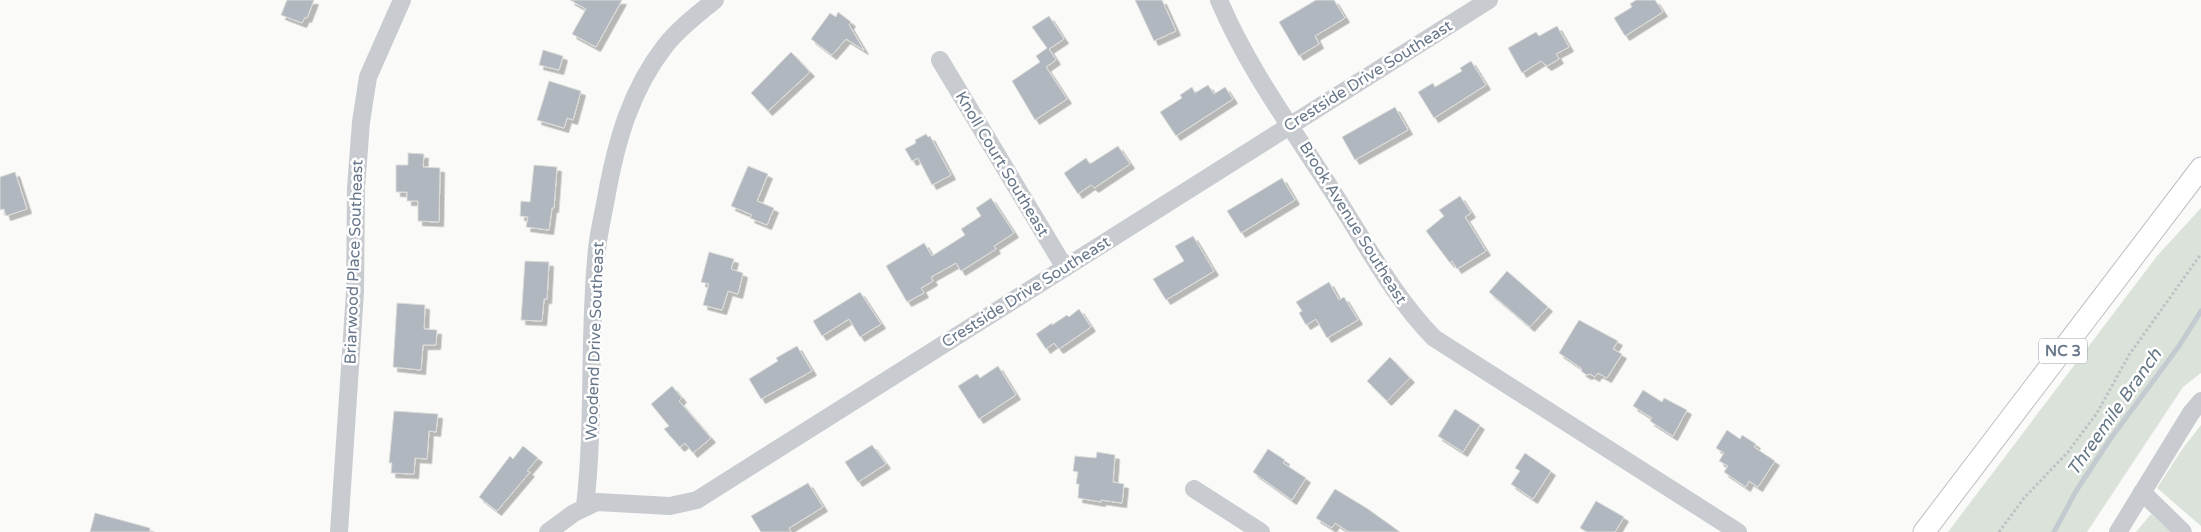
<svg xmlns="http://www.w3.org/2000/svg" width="2201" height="532" font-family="'Varela Round',sans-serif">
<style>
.green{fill:#dbe2d9}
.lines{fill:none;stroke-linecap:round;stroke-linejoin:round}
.stream{stroke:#c3cbd1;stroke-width:5}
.building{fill:#b1b7bf;stroke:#dcdcda;filter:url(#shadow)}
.major-casing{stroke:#bbbec3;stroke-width:23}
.path{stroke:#bfc2c5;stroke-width:3;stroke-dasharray:2.5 2.5;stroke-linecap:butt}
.minor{stroke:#c8cbcf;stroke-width:18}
.major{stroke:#fff;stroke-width:21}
.labels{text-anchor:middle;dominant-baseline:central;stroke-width:5;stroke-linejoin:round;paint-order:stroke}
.shield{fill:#fff;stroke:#95a0ad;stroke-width:1}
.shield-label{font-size:15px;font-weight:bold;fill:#68778a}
.street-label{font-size:16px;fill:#68778a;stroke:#fff}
.water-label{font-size:18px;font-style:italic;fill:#647784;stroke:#fff}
</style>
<defs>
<filter id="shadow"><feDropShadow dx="4.5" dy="4.5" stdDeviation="0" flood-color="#0004"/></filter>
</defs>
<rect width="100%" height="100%" fill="#fafaf8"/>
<path class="green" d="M2201,208V373L2183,387L2087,532H1948L2157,256Z
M2201,425V526L2157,488L2183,448Z
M2151,514L2170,532H2136Z"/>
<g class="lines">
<path class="stream" d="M2054,532L2076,491L2111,438L2179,346L2201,311"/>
</g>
<path class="building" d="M287,0H314L307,18L305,17L302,23L281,15Z
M570,0H622L596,47L572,34L586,9Z
M1135,0H1162L1176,31L1154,41Z
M1316,0H1334L1345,18L1315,36L1319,44L1299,56L1279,22Z
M1636,0H1655L1663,12L1625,36L1614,18L1632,7L1630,4Z
M838,12L851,22L849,25L864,50L846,39L832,55L811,39L830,13L836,17Z
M1049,16L1064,39L1049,49L1056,60L1046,67L1067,99L1035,120L1012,81L1040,62L1036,56L1047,48L1032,27Z
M1557,26L1569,47L1556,54L1559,59L1547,66L1541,61L1522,73L1508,48L1536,32L1539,36Z
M543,50L563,56L559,70L539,65Z
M791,52L810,72L768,111L751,93Z
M1471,61L1486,85L1434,118L1418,92L1433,83L1435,87L1462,71L1460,68Z
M549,81L581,91L573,120L567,118L564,128L537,120Z
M1208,85L1214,94L1225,87L1233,99L1176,136L1160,112L1182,98L1180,95L1192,87L1195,93Z
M1395,107L1408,130L1355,160L1342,137Z
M926,134L928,137L930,136L951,175L932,185L918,158L912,161L905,149L916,143L915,140Z
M1118,146L1130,164L1094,188L1091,185L1078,194L1064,173L1086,158L1090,164Z
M408,153L424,154L423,167L440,168L439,222L418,221V201H407V192H396V165H408Z
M534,165L557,167L554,208H552L549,230L526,227L528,217L520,216L521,201L530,202Z
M748,166L768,174L757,201L774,208L767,225L750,218L752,215L731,206Z
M15,172L27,209L6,216L4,209L0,210V177Z
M1282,178L1295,200L1241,233L1227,211Z
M1460,196L1471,213L1465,217L1486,251L1457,269L1452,261L1450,263L1426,231L1444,216L1439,210Z
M991,198L1014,233L994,246L996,249L961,271L956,263L931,277L933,281L921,288L924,293L907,302L886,266L924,243L932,256L965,235L961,229L981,216L976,208Z
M1193,236L1214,271L1166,300L1153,279L1184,261L1175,246Z
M709,252L734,259L731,269L743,273L738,294L728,291L722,310L703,305L709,284L701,282Z
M525,261L549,262L547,299H544L542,321L521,320Z
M1507,271L1548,307L1530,327L1489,292Z
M1329,282L1339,300L1344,297L1358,320L1327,338L1316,319L1306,325L1299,313L1302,311L1296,302Z
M860,292L881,324L860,337L849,319L822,336L813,321Z
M397,303L425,305L424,329L437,330L436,345H423L421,370L393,367Z
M1079,309L1091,327L1059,349L1054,343L1046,349L1036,334L1052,323V325L1067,315L1069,317Z
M1579,320L1618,341L1613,349L1622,354L1607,378L1598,373L1595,377L1590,374L1587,375L1582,372L1581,368L1559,353Z
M797,346L812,371L761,399L749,379L778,361L776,358Z
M1390,357L1410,378L1387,401L1367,381Z
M998,366L1016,395L979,419L958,386L977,374L980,378Z
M672,386L682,398L679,401L711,438L693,453L685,443L680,447L664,429L669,426L651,404Z
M1643,390L1662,402L1664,398L1687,410L1673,436L1650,421L1652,418L1633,406Z
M1455,409L1480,425L1463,452L1438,436Z
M394,411L438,414L436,432L429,431L427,459L415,458L414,474L391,473L392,463H389Z
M1727,430L1740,439L1742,435L1756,444L1754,447L1775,461L1758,487L1749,481L1746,487L1724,472L1728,466L1719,461L1724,453L1716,448Z
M872,445L886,464L858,482L845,462Z
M523,446L538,458L527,471L530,472L497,511L479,497L510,456L513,459Z
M1268,449L1285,460L1283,463L1306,478L1292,500L1253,472Z
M1097,452L1115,455L1113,482L1124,484L1122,503L1101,500V502L1078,498L1079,484H1076L1078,472L1073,471L1075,456L1096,458Z
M1525,453L1551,471L1533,499L1511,484L1520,471L1515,468Z
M808,483L823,507L789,528L791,532H761L751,516Z
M1335,489L1368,509L1400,532H1349L1335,523L1332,528L1316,518Z
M1596,501L1624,517L1615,532H1587L1580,528Z
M95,513L150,528V532H90Z"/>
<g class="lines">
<defs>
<path id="major" d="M1924,532L2201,168"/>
</defs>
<use href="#major" class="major-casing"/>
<path class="path" d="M1999,532L2024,498L2068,452L2097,413L2129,355L2201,254"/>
<path class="minor" d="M1219,0C1247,67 1292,128 1331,189C1364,240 1391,294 1434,338L1738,532
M940,60L1065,268
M1194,489L1261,532
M2142,492L2183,532
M585,506C595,421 588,334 597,249C599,230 604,211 607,193C617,139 631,90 665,46C679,28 698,14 715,0
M339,532L355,292L356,188L361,122L368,77L402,0
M548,532L574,513L597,502L670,506L697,500L1489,0
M2118,532L2191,413L2201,401"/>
<use href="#major" class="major"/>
</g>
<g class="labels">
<rect class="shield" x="2039" y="338.5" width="48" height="25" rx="4"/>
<g class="shield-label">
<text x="2063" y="351">NC 3</text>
</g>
<g class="street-label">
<text transform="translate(1368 76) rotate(-32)">Crestside Drive Southeast</text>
<text transform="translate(1002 164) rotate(59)">Knoll Court Southeast</text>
<text transform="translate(1353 223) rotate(58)">Brook Avenue Southeast</text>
<text transform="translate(354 262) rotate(-88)">Briarwood Place Southeast</text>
<text transform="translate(1026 292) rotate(-32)">Crestside Drive Southeast</text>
<text transform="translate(595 341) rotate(-88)">Woodend Drive Southeast</text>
</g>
<g class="water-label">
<text transform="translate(2114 412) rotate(-55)">Threemile Branch</text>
</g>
</g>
</svg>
